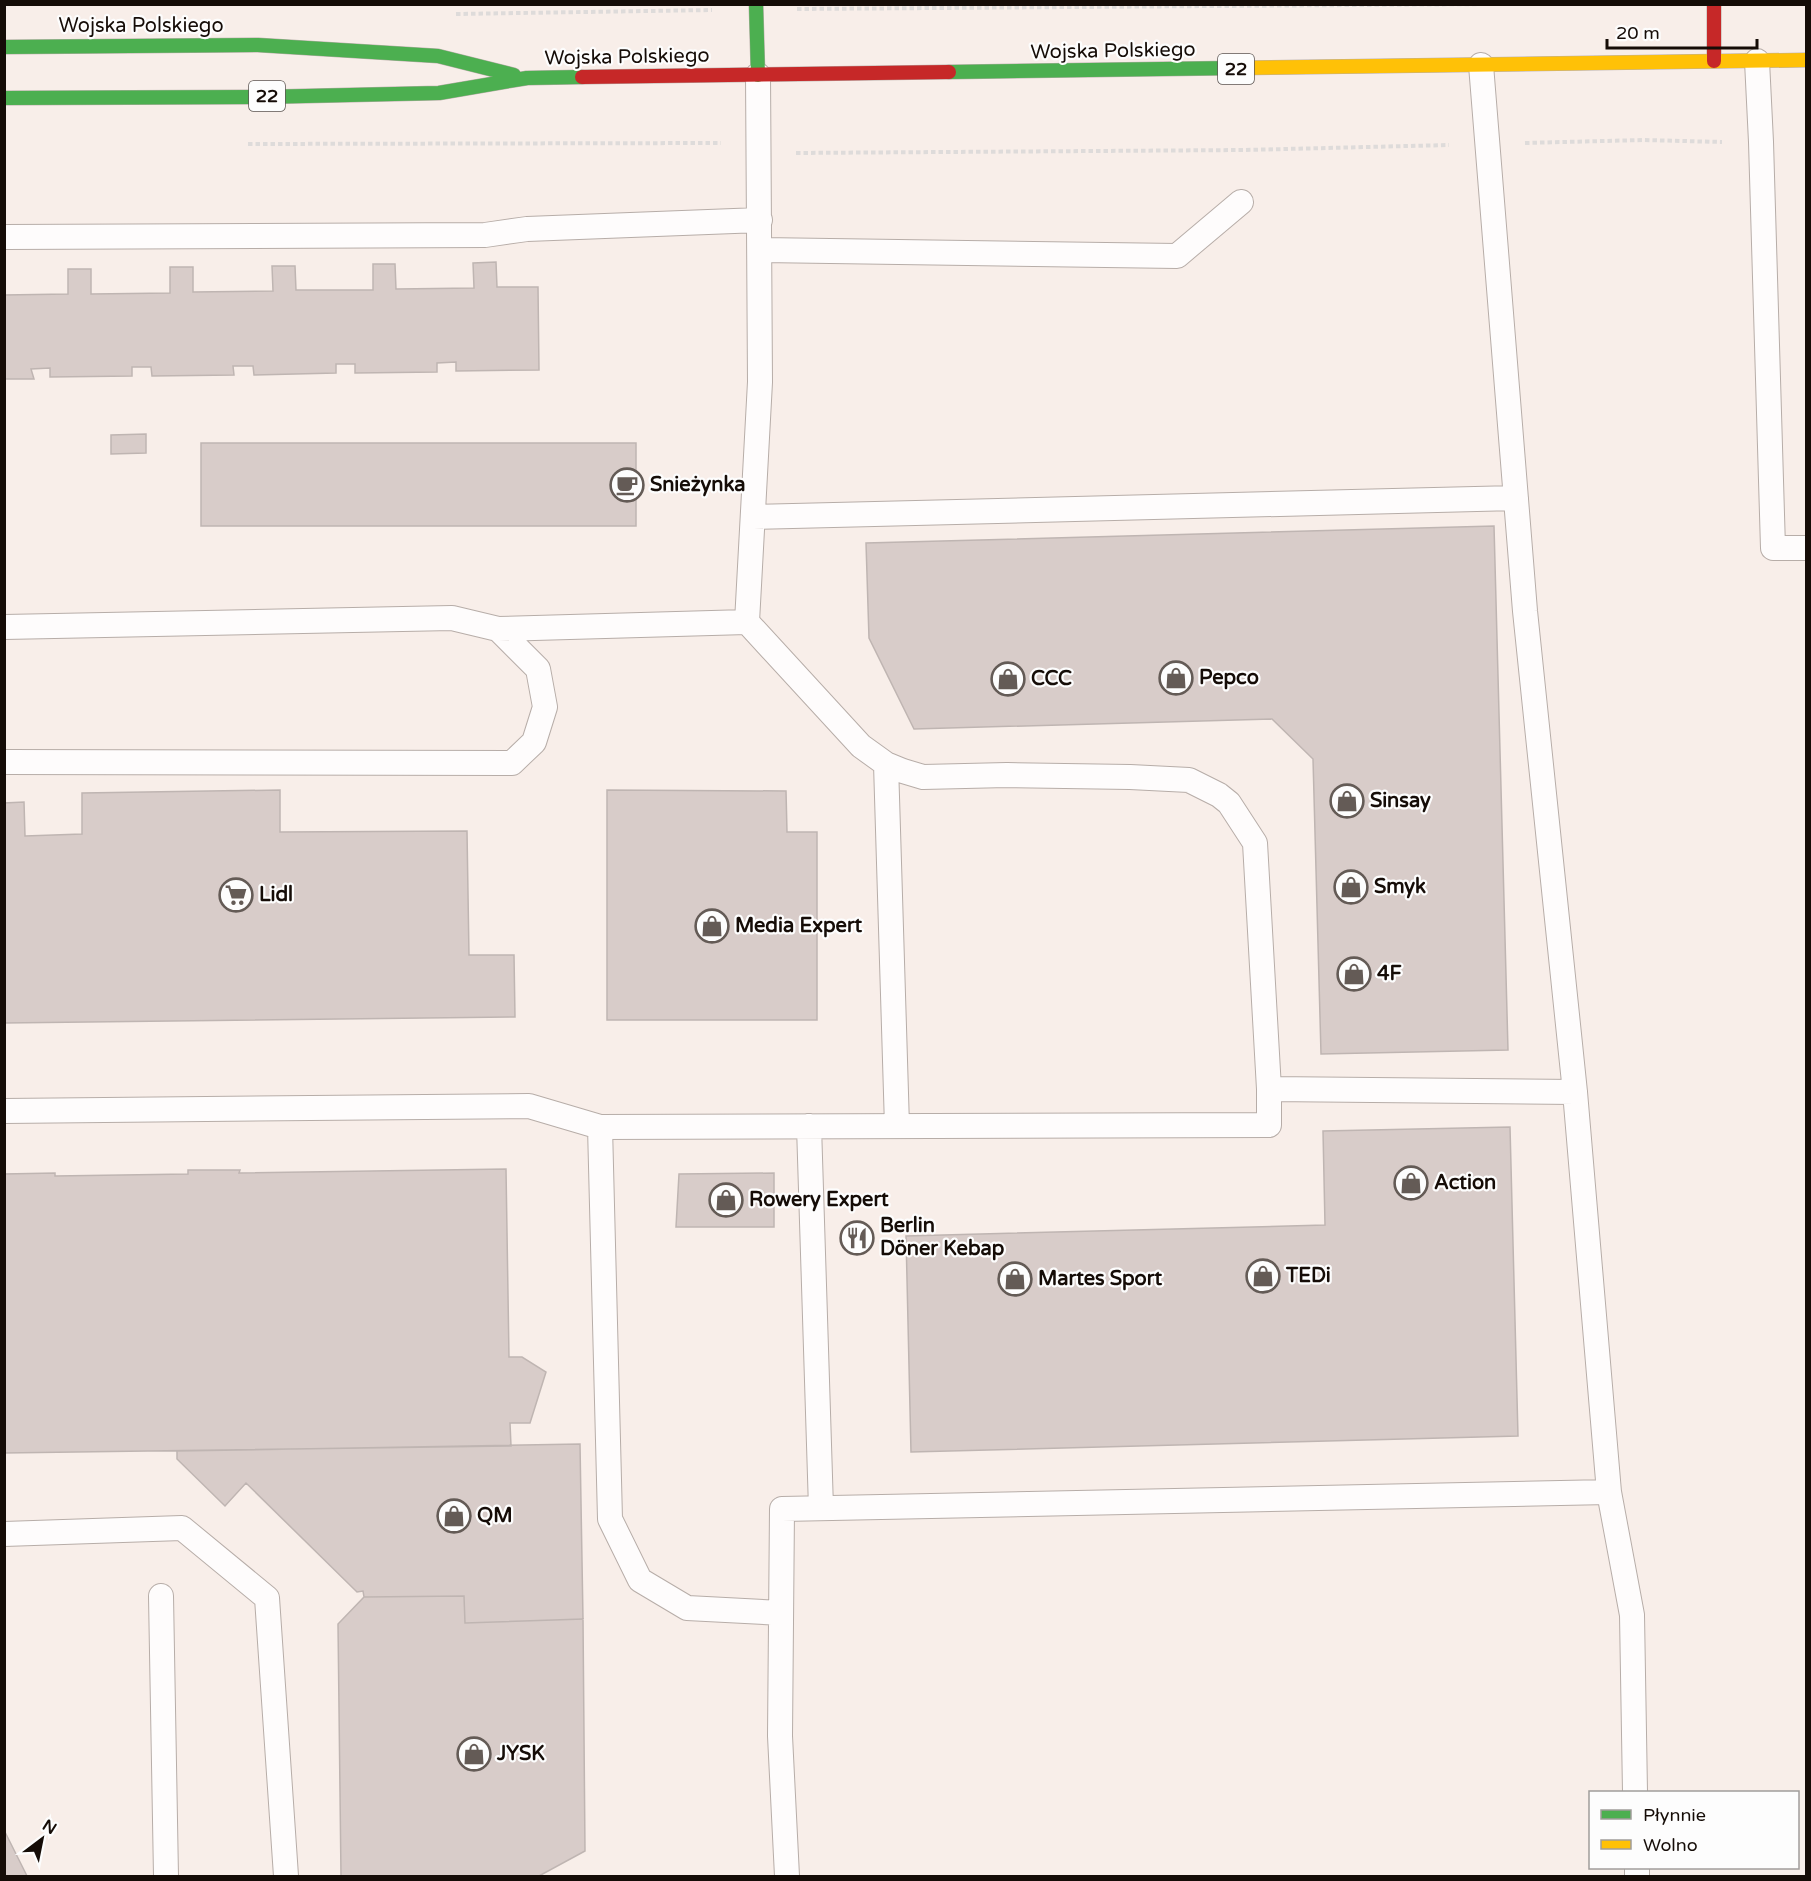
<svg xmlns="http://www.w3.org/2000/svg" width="1811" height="1881" font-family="'Varela Round',sans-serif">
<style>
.building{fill:#d8ccc9;stroke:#bfb5b2;stroke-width:1.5}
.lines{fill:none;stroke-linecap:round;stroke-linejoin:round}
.lane-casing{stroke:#b7ada8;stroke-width:26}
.fast-casing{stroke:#b7ada8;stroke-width:15}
.slow-casing{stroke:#b7ada8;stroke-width:15}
.jam-casing{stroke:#b7ada8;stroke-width:15}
.path{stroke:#dedbda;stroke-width:4;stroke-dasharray:4.5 3;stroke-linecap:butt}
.lane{stroke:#fefcfc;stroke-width:24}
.fast{stroke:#4caf50;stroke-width:14}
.slow{stroke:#ffc107;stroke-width:14}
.jam{stroke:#c62828;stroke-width:14}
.labels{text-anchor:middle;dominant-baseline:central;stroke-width:4.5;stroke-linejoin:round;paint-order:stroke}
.shield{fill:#fdfdfd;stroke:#5b5451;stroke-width:1.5}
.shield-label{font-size:18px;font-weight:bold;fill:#150c07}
.street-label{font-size:20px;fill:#150c07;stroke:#fdfdfd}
.poi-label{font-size:20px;font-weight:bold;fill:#150c07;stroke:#fdfdfd;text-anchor:start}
</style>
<rect width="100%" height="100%" fill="#f8eee9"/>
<path class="building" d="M496,262L497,287H538L539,370L456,371V362L437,363V372L355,373V364H336V373L254,375L253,366H233L234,375L152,376L151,367H132V376L50,377V368L31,369L34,379H4V295L68,294V269H91V294L170,293V267H193V292L273,291L272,266H295L296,290H373V264H395L396,289L474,288L473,263Z
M146,434V453L111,454V435Z
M201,443H636V526H201Z
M1494,526L1508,1050L1321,1054L1313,759L1272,719L914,729L869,638L866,543Z
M280,790V832L467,831L469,955H514L515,1017L4,1023V803L24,802L25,836L82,834V793Z
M607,790L786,791L787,832H817V1020H607Z
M1510,1127L1518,1436L911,1452L906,1236L1325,1225L1323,1131Z
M506,1169L509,1357H522L546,1372L530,1423H510L511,1446L4,1453V1174L55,1173V1176L188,1174V1170H240L239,1173Z
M774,1173V1227H676L679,1174Z
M580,1444L583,1619L465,1623L464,1596L364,1597L363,1591L357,1592L246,1483L225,1506L177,1459V1451Z
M464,1596L465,1623L583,1619L585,1851L539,1876H341L338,1624L364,1597Z
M4,1830L27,1876H4Z"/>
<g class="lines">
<defs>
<path id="lane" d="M1757,61L1761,142L1773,548H1806
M4,237L485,235L527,229L760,220
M760,250L1177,256L1241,202
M753,517L1516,498
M747,622L760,382L758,75
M4,627L452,618L498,629L538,669L545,707L534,742L512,763L4,762
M498,629L747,622L861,746L886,764L903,771L923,777L1007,775L1130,777L1189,780L1219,795L1229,803L1255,843L1269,1089
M886,764L897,1126
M4,1111L529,1106L600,1127
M809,1126L821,1508
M1609,1492L1632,1615L1635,1792
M4,1534L182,1528L267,1598L286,1876
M161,1596L166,1876
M781,1613L687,1608L640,1580L610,1519L600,1127L1269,1125V1089L1575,1092
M1637,1868V1876
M787,1876L780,1736L782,1509L1609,1492L1575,1092L1525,611L1481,65"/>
<path id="fast" d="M756,4L758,75
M4,47L258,45L438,56L514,75
M949,72L1235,68
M4,98L261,97L439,93L527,78L582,77"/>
<path id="slow" d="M1235,68L1806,60"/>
<path id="jam" d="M1714,4V61
M582,77L949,72"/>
</defs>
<use href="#lane" class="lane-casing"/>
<use href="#fast" class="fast-casing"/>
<use href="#slow" class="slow-casing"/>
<use href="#jam" class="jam-casing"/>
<path class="path" d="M797,9L1496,4
M456,14L712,10
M1525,143L1643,140L1722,142
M248,144L721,143
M796,153L1245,150L1449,145"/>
<use href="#lane" class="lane"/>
<use href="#fast" class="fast"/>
<use href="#slow" class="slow"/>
<use href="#jam" class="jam"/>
</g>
<defs>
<symbol id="cafe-ring" viewBox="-11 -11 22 22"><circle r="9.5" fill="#fdfdfd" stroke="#645b56" stroke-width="1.5"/><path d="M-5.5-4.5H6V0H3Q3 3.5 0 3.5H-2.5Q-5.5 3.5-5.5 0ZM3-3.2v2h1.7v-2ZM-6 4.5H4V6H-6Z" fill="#645b56"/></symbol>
<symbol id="shop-ring" viewBox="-11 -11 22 22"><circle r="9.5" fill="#fdfdfd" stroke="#645b56" stroke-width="1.5"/><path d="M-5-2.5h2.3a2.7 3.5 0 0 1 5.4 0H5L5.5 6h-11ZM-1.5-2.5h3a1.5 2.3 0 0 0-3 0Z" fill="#645b56"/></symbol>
<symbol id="supermarket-ring" viewBox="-11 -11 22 22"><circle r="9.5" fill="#fdfdfd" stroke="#645b56" stroke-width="1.5"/><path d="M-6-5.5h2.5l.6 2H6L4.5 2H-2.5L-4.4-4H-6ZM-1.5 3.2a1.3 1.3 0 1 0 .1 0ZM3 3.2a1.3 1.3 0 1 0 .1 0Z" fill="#645b56"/></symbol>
<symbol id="restaurant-ring" viewBox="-11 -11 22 22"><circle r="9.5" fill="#fdfdfd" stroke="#645b56" stroke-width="1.5"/><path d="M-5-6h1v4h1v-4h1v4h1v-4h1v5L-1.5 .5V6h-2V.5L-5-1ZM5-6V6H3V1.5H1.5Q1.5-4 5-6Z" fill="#645b56"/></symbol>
</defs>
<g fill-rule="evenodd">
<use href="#cafe-ring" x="608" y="466" width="38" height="38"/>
<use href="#shop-ring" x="1157" y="659" width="38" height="38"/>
<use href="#shop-ring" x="989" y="660" width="38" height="38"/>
<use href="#shop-ring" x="1328" y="782" width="38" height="38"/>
<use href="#shop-ring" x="1332" y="868" width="38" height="38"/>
<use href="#supermarket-ring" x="217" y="876" width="38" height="38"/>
<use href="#shop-ring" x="693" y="907" width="38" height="38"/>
<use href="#shop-ring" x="1335" y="955" width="38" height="38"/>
<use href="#shop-ring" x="1392" y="1164" width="38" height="38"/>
<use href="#shop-ring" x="707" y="1181" width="38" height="38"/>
<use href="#restaurant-ring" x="838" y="1219" width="38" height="38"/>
<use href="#shop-ring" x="1244" y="1257" width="38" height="38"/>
<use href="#shop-ring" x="996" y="1260" width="38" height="38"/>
<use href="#shop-ring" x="435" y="1497" width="38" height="38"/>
<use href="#shop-ring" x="455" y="1735" width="38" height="38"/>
</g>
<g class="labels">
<g class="shield">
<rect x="1218" y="54" width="36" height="30" rx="4.5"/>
<rect x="249" y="81" width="36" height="30" rx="4.5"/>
</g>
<g class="shield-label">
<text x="1236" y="69">22</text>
<text x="267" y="96">22</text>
</g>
<g class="street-label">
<text x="141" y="26">Wojska Polskiego</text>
<text transform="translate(1113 51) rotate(-1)">Wojska Polskiego</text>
<text transform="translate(627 57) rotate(-1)">Wojska Polskiego</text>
</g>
<g class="poi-label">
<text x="650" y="485">Snieżynka</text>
<text x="1199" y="678">Pepco</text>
<text x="1031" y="679">CCC</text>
<text x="1370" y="801">Sinsay</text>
<text x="1374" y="887">Smyk</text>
<text x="259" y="895">Lidl</text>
<text x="735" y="926">Media Expert</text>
<text x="1377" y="974">4F</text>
<text x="1434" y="1183">Action</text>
<text x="749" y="1200">Rowery Expert</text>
<text x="880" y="1226">Berlin<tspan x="880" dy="23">Döner Kebap</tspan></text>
<text x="1286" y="1276">TEDi</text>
<text x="1038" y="1279">Martes Sport</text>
<text x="477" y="1516">QM</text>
<text x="497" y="1754">JYSK</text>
</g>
</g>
<rect width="1811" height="1881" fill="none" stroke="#150c07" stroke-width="12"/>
<rect x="1589" y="1791" width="210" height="78" fill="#fdfdfd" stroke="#a09d9b" stroke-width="1.5"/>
<rect x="1601" y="1810" width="30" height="9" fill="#4caf50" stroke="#a09d9b" stroke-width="1.5"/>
<text x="1643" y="1821" font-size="18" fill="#150c07">Płynnie</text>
<rect x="1601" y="1840" width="30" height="9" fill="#ffc107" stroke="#a09d9b" stroke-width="1.5"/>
<text x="1643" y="1851" font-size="18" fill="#150c07">Wolno</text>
<g transform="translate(42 1839) rotate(32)" stroke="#fdfdfd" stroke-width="4.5" paint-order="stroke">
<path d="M0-4.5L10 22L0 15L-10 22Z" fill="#150c07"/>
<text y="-9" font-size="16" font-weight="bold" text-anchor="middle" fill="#150c07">N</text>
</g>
<path d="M1607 39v9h150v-9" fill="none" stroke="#150c07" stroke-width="3"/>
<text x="1616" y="39" font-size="18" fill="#150c07" stroke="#fdfdfd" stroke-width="4.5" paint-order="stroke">20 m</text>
</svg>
